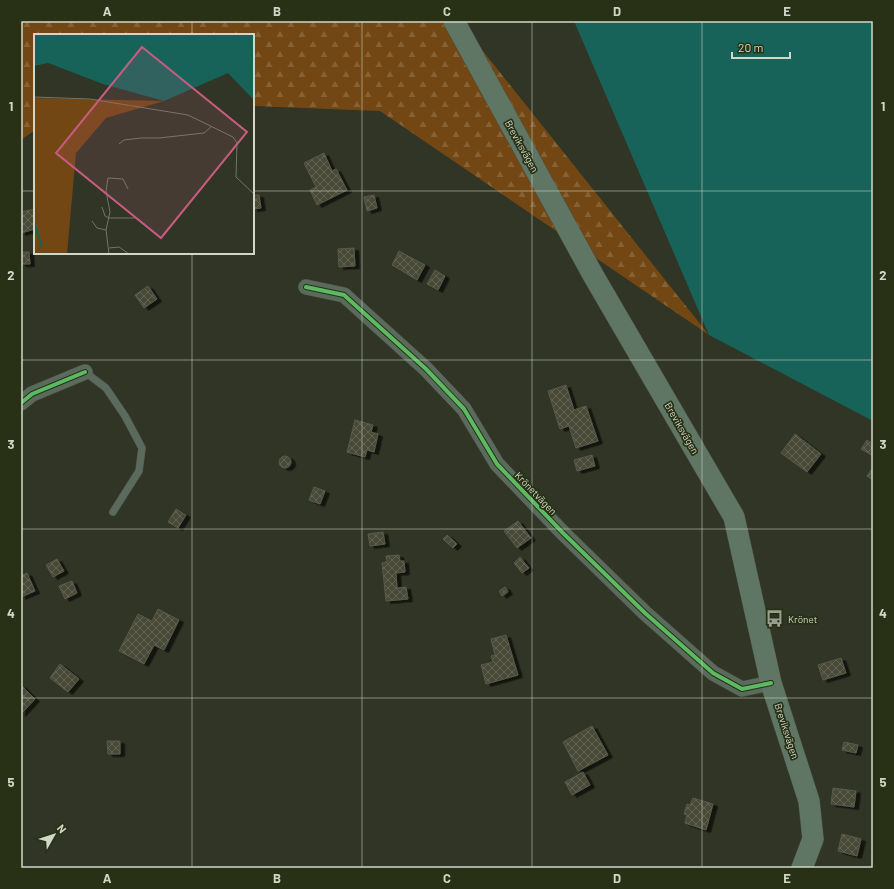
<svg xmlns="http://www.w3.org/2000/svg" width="894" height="889" font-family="Barlow,sans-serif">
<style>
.forest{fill:url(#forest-firs)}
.water{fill:#17635a}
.building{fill:url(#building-cross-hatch);stroke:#585a4b;filter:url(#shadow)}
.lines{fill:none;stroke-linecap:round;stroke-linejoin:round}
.service-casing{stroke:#4c5144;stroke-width:8}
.minor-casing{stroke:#4c5144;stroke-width:16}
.secondary-casing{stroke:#4c5144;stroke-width:22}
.service{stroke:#5a6b5d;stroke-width:7}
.minor{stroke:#5a6b5d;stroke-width:15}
.secondary{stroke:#607665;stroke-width:21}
.cycleway-casing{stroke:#283115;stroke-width:6}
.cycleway{stroke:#5cba63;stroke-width:4}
.grid{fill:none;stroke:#d1d7c6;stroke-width:1;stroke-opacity:0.55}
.labels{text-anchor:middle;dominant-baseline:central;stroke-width:3.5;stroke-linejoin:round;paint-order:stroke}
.street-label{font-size:10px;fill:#d1d7c6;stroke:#283115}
.poi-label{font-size:10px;fill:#d1d7c6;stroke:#283115;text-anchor:start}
.inset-river{fill:none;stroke:#17635a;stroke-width:2}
.inset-road{fill:none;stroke:#707665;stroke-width:1}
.view{fill:#c75b80;fill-opacity:0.15;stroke:#c75b80;stroke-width:2}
.inset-edge{fill:none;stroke:#d1d7c6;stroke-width:2}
.neatline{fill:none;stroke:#d1d7c6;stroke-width:1.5}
.grid-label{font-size:13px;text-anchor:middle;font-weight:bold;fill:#d1d7c6}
</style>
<defs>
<pattern id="forest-firs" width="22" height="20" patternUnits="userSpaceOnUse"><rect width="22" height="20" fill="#734713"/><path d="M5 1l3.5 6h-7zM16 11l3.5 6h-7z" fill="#866134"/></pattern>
<pattern id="building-cross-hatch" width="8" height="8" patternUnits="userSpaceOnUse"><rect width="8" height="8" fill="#4a4a38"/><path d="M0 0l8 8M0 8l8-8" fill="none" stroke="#636353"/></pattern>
<filter id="shadow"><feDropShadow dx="4.5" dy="2.5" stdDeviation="0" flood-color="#0009"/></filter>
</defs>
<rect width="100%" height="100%" fill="#303525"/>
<path class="forest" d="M21,21H459L709,335L380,111L253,106V35H35V130L21,140Z"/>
<path class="water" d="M574,21H873V421L709,335Z"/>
<path class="building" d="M324,153L332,171L336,169L347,190L317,205L310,190L316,187L304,163Z
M253,195H259L261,208L253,209Z
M374,195L377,208L367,211L364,197Z
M35,209V229L21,233V212Z
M354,248L355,266L339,267L338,249Z
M399,251L425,265L417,280L392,265Z
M21,252H29L30,264H21Z
M435,270L445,276L438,290L427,284Z
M148,286L157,299L144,308L135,295Z
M566,385L574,410L586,406L598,441L576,448L569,426L560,429L548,391Z
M355,420L373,425L371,432L378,434L374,452L367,450L365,457L347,452Z
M795,434L821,454L807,472L781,453Z
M867,440L873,444V456L861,449Z
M592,455L595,466L577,471L574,460Z
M279 462a6 6 0 1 1 12 0a6 6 0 1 1-12 0Z
M873,467V480L867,476Z
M314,487L325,491L320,504L309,500Z
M176,509L186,515L178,528L168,522Z
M518,521L531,538L517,548L504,531Z
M383,532L385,544L370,546L368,534Z
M447,535L457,544L453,548L443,539Z
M399,555L400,561H404L405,572L396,573L397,588L406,587L408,599L386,601L382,563L387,562L386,556Z
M520,557L529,568L522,573L514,563Z
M57,559L64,571L53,577L46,565Z
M27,573L35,591L21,597V576Z
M72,581L77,593L65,599L59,586Z
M505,587L508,592L502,596L499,591Z
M158,609L179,620L164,650L154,645L144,664L119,651L138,614L152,621Z
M506,635L518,675L486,684L481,665L493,662L491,656L495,655L491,639Z
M841,658L846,673L823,680L818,665Z
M60,664L79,679L68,692L50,678Z
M21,685L35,699L21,714Z
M592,726L608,755L578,771L563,742Z
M107,741H120V754H108Z
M844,742L858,745L856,753L842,750Z
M583,772L590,785L572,795L565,782Z
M833,788L856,791L854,807L831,804Z
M693,798L713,804L706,830L685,823L687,815L684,814L687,804L690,805Z
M842,834L861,839L857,856L838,851Z"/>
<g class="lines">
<defs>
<path id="service" d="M85,372L106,388L125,416L142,448L139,471L113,512"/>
<path id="minor" d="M306,287L344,295L426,369L464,409L497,464L563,533L645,613L713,673L742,689L771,683
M21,403L32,394L85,372"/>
<path id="secondary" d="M454,21L593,275L734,517L771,683L809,801L813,839L802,868"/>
</defs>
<use href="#service" class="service-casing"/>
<use href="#minor" class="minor-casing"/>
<use href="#secondary" class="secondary-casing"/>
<use href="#service" class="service"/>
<use href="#minor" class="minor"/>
<use href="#secondary" class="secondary"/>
<defs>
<path id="cycleway" d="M306,287L344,295L426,369L464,409L497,464L563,533L645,613L713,673L742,689L771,683
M21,403L32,394L85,372"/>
</defs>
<use href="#cycleway" class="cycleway-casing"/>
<use href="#cycleway" class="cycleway"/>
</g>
<path class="grid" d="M192,21V35M362,21V868M532,21V868M702,21V868M21,191H35M253,191H873M192,253V868M21,360H873M21,529H873M21,698H873"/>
<defs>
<symbol id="bus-bare" viewBox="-9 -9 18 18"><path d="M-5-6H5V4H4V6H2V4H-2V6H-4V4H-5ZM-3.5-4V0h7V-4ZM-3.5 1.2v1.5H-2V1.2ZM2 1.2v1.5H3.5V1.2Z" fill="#999e8e" stroke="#283115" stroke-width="2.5" paint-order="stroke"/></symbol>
</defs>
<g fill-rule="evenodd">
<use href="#bus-bare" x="762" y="606" width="25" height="25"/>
</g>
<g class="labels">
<g class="street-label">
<text transform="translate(522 146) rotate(61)">Breviksvägen</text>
<text transform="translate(682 428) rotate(60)">Breviksvägen</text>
<text transform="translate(536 493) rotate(46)">Krönetvägen</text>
<text transform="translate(787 731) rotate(72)">Breviksvägen</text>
</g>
<g class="poi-label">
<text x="788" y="619">Krönet</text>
</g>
</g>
<g transform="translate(34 34)">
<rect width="220" height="220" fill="#303525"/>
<path d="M0,64L130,67L72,84L42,119L33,220H0Z" fill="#734713"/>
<path d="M0,0H220V66L194,39L130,67L69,50L14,29L0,32Z" fill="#17635a"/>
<path class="inset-river" d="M0,187L8,214"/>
<path class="inset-road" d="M0,63L56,65L154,81L199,103L203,109L202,143L220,160M85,110L90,106L107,104H125L170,99L177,93M68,173L71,182L75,184H101M58,187L63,194L72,196M75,214L85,213L95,220M75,220L72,196L76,178L72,157L74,144L89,145L94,155"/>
<path class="view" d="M108,13L213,98L127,204L22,119Z"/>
<rect width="220" height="220" class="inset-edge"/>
</g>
<rect width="894" height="889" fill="none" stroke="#283115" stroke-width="44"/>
<g transform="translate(54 835) rotate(51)" stroke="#283115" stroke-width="3" paint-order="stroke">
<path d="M0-3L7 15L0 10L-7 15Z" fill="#d1d7c6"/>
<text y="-6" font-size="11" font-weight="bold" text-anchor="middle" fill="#d1d7c6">N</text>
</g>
<path d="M732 52v6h58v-6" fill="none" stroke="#d1d7c6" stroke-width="2"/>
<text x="738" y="52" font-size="12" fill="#d1d7c6" stroke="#283115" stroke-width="3" paint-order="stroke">20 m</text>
<rect x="22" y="22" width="850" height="845" class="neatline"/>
<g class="grid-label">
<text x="107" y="16">A</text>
<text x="277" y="16">B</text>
<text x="447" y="16">C</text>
<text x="617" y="16">D</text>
<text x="787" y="16">E</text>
<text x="11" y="111">1</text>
<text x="883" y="111">1</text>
<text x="11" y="280">2</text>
<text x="883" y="280">2</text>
<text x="11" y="449">3</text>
<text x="883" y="449">3</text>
<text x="11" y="618">4</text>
<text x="883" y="618">4</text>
<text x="11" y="787">5</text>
<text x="883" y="787">5</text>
<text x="107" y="883">A</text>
<text x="277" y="883">B</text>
<text x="447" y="883">C</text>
<text x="617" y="883">D</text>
<text x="787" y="883">E</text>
</g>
</svg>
